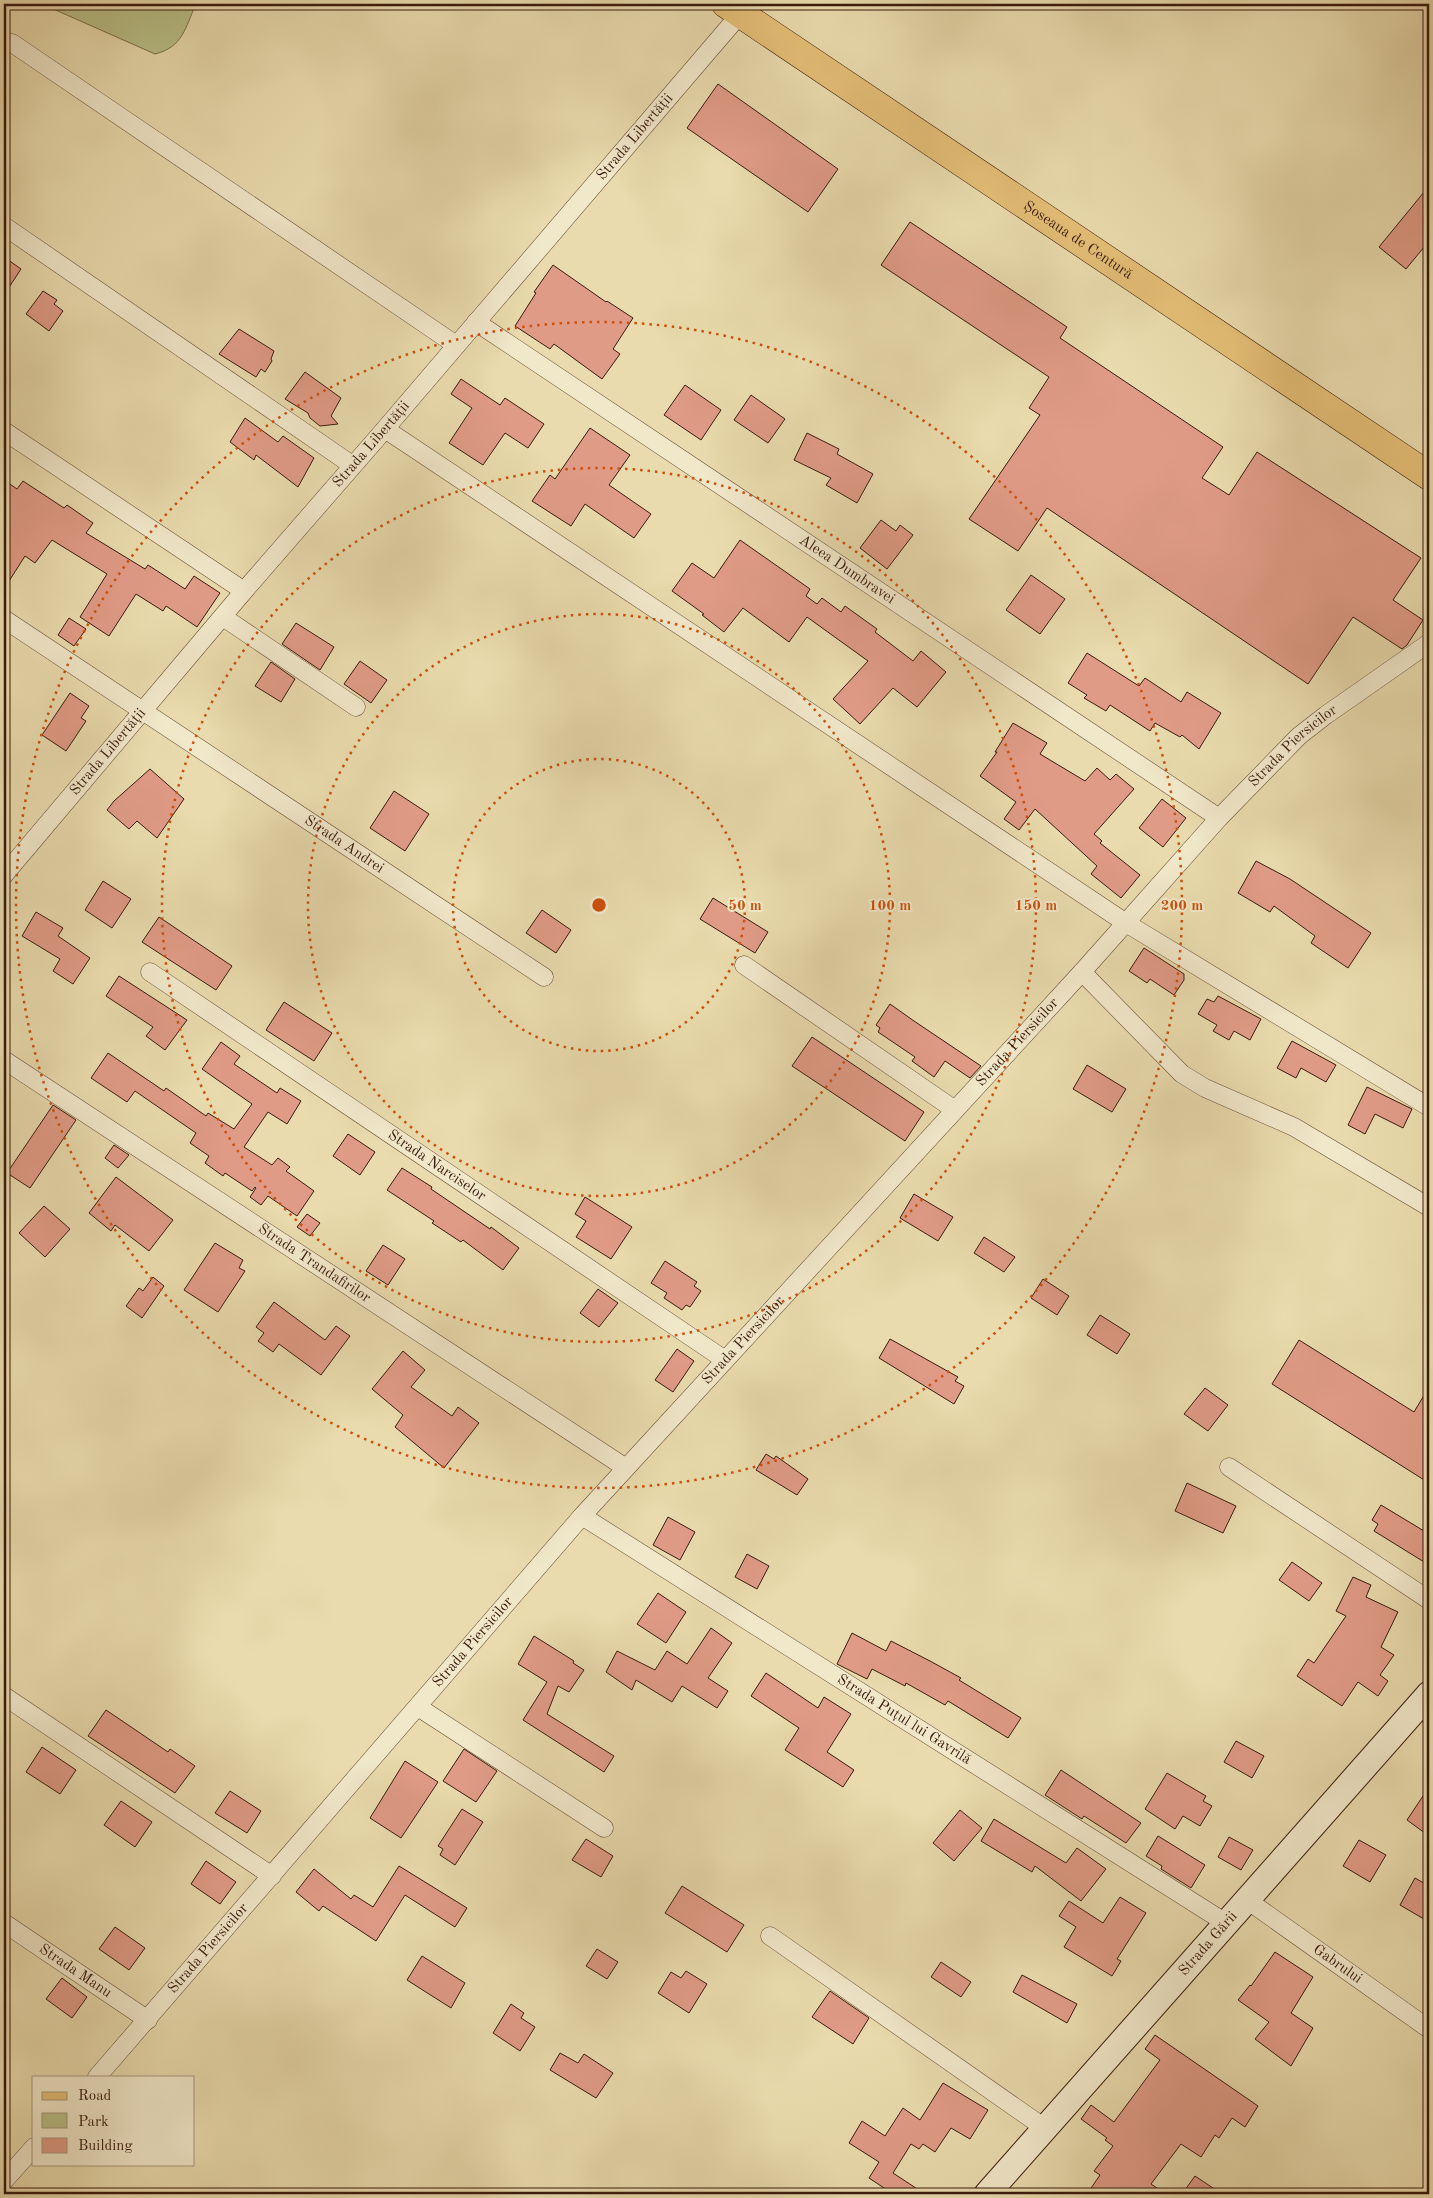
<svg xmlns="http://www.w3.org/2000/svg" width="1433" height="2198" font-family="'Old Standard TT',serif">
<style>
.green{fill:#b9c088;stroke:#7a6e4a}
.building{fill:#e09b86;stroke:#3a1b0d}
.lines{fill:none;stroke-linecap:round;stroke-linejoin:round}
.street-casing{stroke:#664b35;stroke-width:19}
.secondary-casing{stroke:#3a1b0d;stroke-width:27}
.primary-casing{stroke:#3a1b0d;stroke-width:29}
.street{stroke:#f1e8ca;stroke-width:18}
.secondary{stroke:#f1e8ca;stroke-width:25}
.primary{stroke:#e4be76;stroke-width:28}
.ring{fill:none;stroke:#ce500c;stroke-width:2.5;stroke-dasharray:2.5 5}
.labels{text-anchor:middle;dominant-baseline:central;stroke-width:4;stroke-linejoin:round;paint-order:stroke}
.street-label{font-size:15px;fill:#3a1b0d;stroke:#f1e8ca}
.centre{fill:#ce500c;stroke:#f1e8ca;stroke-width:2.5}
.ring-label{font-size:15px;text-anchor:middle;font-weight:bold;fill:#ce500c;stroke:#f1e8ca;stroke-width:4;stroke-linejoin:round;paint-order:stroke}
</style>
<rect width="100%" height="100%" fill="#e9dbad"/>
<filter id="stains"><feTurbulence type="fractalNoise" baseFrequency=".004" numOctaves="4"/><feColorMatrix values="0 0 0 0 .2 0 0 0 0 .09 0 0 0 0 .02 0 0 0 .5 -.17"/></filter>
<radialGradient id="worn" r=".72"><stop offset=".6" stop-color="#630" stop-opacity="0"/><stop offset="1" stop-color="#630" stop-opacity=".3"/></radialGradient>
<path class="green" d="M42,4H196C185,28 183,47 155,54Z"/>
<path class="building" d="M718,84L838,169L808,212L687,128Z
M1429,186V241L1406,269L1379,247Z
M910,222L1067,327L1060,338L1223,447L1202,478L1229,495L1257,452L1421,558L1393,600L1423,620L1407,645L1402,649L1353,617L1308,684L1047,508L1018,551L969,519L1040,415L1029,408L1049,377L881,265Z
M4,257L21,269L4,295Z
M553,265L606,302L607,301L633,318L613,349L620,354L602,379L554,344L550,349L515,326L536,293L534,292Z
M43,291L57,300L54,304L63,311L49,331L26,314Z
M239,329L274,351L271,359L272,361L265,372L261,369L256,377L219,354Z
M305,372L341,398L331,416L338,424L320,426L310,418L308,413L285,399Z
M461,379L500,405L505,398L544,424L528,448L505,433L483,465L449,443L472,408L451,394Z
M685,385L721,410L701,440L664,415Z
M751,395L785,419L768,443L734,420Z
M245,418L278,442L283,436L314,458L298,487L256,455L254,460L230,442Z
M590,428L630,455L609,485L651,514L634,538L585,504L571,526L532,501L550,475L555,479Z
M807,433L839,449L837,454L873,474L857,503L826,485L831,478L794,460Z
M4,480L17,489L23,481L64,508L67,505L93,523L86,533L145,569L148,565L185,589L194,576L220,593L197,627L166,606L163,611L136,594L109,636L80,617L107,574L52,540L35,563L25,556L4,589Z
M881,520L896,531L900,525L913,535L887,569L860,548Z
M740,540L810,589L806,596L817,604L822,598L841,612L845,606L877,629L875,632L913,661L921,651L946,672L917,707L893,688L860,724L833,699L868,661L807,617L789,642L743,608L724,632L702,615L704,614L672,591L692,563L714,578Z
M1031,575L1065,599L1040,634L1006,610Z
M69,618L86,629L74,646L58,635Z
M296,623L334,647L320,670L282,644Z
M1087,653L1139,686L1145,678L1181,702L1187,692L1221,713L1199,749L1182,735L1180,737L1155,723L1150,731L1110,705L1106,711L1084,698L1087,695L1068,683Z
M360,661L387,680L371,703L344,684Z
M271,662L295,679L281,702L255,686Z
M70,693L89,706L81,718L86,721L66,751L42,735Z
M1013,723L1047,743L1040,754L1085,781L1097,768L1110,780L1116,774L1134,789L1094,834L1102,841L1100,843L1140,875L1121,898L1091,874L1097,866L1035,809L1019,830L1004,819L1016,802L980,776L997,752H995Z
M150,769L184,799L157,838L137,821L129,829L107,810L114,801Z
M394,791L429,814L405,851L370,828Z
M1162,799L1186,818L1163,847L1139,828Z
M1256,861L1290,879L1371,933L1348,968L1311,943L1315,936L1274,906L1270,912L1238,893Z
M103,881L131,899L112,928L85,910Z
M713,898L768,932L755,953L700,919Z
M542,910L571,930L556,953L526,933Z
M36,912L63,928L58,936L90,958L73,984L53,971L60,959L22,936Z
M159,917L232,966L216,990L142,942Z
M1144,948L1184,974V980L1174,995L1150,979L1147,983L1129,971Z
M119,976L187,1020L165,1050L146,1036L153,1027L106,996Z
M1218,996L1261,1019L1250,1040L1234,1031L1229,1040L1213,1031L1217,1025L1198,1014L1207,999L1214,1002Z
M284,1002L332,1033L314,1061L266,1030Z
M890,1004L914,1021L981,1066L970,1078L945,1061L934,1077L912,1061L915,1057L878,1032L880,1028L876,1025Z
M812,1037L924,1112L905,1141L792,1066Z
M1292,1041L1336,1065L1326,1082L1301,1068L1296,1078L1277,1068Z
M221,1042L240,1056L234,1064L277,1093L280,1088L301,1101L287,1124L268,1112L244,1147L272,1165L278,1158L290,1167L286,1171L314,1191L297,1216L268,1196L261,1205L250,1197L256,1188L255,1187L252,1191L225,1173L223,1176L205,1163L209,1156L190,1143L196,1133L135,1091L127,1102L91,1078L108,1053L164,1091L166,1088L206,1116L208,1113L234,1129L252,1104L202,1069Z
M1087,1065L1126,1089L1112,1112L1073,1089Z
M1367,1087L1412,1109L1403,1128L1375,1114L1365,1134L1348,1125Z
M53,1105L76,1120L30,1188L7,1173Z
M348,1134L375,1152L360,1175L333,1156Z
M114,1145L129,1155L118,1168L105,1158Z
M402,1168L432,1187L431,1189L490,1229L491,1227L519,1248L503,1270L463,1240L461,1242L432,1223L434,1221L387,1190Z
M116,1177L173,1220L149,1251L115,1225L111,1231L89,1213Z
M914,1194L953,1217L938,1241L900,1218Z
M585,1197L632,1227L611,1259L576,1237L586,1221L575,1214Z
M44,1206L70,1229L45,1257L19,1233Z
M307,1214L320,1223L310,1236L297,1227Z
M984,1237L1015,1257L1004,1272L974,1253Z
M215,1243L243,1260L239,1268L245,1271L218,1312L184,1290Z
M383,1245L405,1259L388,1285L366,1271Z
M665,1261L697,1282L694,1286L701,1291L690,1307L686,1305L682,1310L664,1298L667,1293L651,1283Z
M153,1277L164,1286L142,1318L126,1306L139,1288L143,1291Z
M1043,1279L1069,1296L1057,1315L1031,1298Z
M598,1289L618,1303L599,1327L580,1313Z
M274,1302L325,1340L336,1326L350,1336L321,1375L279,1344L273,1352L258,1341L264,1333L256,1327Z
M1100,1315L1130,1334L1117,1354L1087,1335Z
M890,1339L958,1377L955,1381L964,1386L954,1404L879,1358Z
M1299,1340L1414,1412L1429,1387V1483L1272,1384Z
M677,1349L694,1361L673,1392L655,1380Z
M403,1351L425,1370L411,1387L452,1416L458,1407L479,1423L444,1468L395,1427L403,1415L372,1389Z
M1205,1388L1228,1405L1208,1431L1184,1414Z
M766,1454L774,1459L776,1456L808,1479L797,1495L756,1470Z
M1187,1483L1236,1506L1223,1533L1175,1511Z
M1381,1505L1429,1534V1565L1374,1531L1378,1524L1372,1520Z
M668,1517L695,1532L680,1560L653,1545Z
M747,1554L769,1566L757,1589L735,1577Z
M1292,1562L1322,1583L1309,1601L1279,1580Z
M1353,1577L1371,1585L1366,1597L1398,1612L1381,1647L1394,1655L1380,1675L1388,1681L1378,1696L1358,1682L1342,1706L1297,1676L1308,1659L1314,1663L1346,1616L1336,1611Z
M658,1593L686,1612L666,1643L637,1624Z
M711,1628L732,1643L708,1678L728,1691L717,1708L682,1686L672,1702L636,1680L632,1690L606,1672L617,1651L655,1670L667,1651L687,1664Z
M852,1633L886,1651L891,1641L930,1661L961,1678L959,1680L1021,1718L1008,1738L948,1701L945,1705L906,1683L905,1686L872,1669L867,1679L837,1664Z
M534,1636L574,1661L573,1663L584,1670L569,1692L558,1686L547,1714L614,1756L604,1772L523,1720L547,1682L518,1664Z
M766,1673L818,1708L824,1697L851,1714L827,1752L854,1770L843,1787L785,1750L799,1728L751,1696Z
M106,1710L168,1752L170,1749L195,1766L175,1793L88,1736Z
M1236,1741L1264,1756L1252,1778L1224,1762Z
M42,1747L76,1770L60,1794L26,1772Z
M464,1749L497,1771L476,1802L443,1781Z
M405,1761L438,1782L401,1838L370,1818Z
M1061,1770L1141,1823L1126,1843L1084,1816L1082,1819L1045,1795Z
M1167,1773L1206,1796L1203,1801L1212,1806L1200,1826L1183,1816L1175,1829L1145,1809Z
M1429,1787V1836L1407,1820Z
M230,1791L261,1811L247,1833L215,1813Z
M121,1801L152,1822L135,1847L104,1825Z
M462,1809L483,1822L455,1865L440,1855L443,1849L438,1846Z
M960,1810L982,1828L954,1861L933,1843Z
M994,1819L1066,1863L1077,1848L1106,1869L1081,1901L1035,1866L1032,1872L981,1841Z
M1158,1836L1205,1865L1191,1888L1161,1869L1162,1866L1146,1856Z
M1229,1837L1253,1850L1241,1870L1218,1857Z
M586,1839L613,1856L601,1877L572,1860Z
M1359,1840L1386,1855L1370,1882L1343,1866Z
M206,1861L236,1882L220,1904L191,1884Z
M399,1866L467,1908L455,1927L405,1895L376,1941L323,1906L319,1911L296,1892L314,1869L351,1899L354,1895L373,1907Z
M1415,1878L1429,1886V1922L1400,1905Z
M682,1886L744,1925L727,1952L665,1913Z
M1120,1897L1146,1913L1117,1959L1121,1961L1112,1976L1064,1947L1076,1927L1059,1916L1069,1901L1103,1923Z
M115,1927L145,1948L129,1970L99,1949Z
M597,1949L618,1962L607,1979L586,1966Z
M1275,1952L1313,1977L1291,2013L1313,2028L1291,2066L1255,2039L1269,2022L1238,2000L1250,1985L1251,1986Z
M422,1956L465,1983L451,2008L407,1980Z
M941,1962L971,1982L961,1997L931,1977Z
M686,1971L707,1984L689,2013L658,1993L671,1972L681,1978Z
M1022,1975L1077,2004L1067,2023L1013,1992Z
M62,1978L87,1997L72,2018L46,1999Z
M830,1991L869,2018L853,2044L812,2017Z
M511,2004L524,2013L521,2018L535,2027L520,2051L493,2033Z
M1155,2035L1258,2106L1245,2127L1232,2118L1219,2138L1215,2135L1201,2157L1181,2144L1151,2184L1166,2194H1087L1100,2175L1094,2171L1113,2146L1105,2140L1107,2138L1081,2119L1091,2105L1114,2122L1160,2060L1145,2049Z
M560,2053L578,2063L584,2054L613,2073L596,2098L550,2070Z
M943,2083L988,2110L970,2139L951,2128L935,2152L923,2144L919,2149L911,2144L893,2173L925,2194H893L869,2178L879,2162L849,2143L862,2121L885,2136L903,2108L920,2120Z
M1195,2176L1222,2194H1182Z"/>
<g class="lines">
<defs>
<g id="street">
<path d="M12,43L456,345"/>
<path d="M4,226L352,465"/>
<path id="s1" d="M476,322L1219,818"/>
<path d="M385,429L1126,923L1429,1107"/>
<path d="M4,431L244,591"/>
<path d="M223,617L356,707"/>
<path id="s2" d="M4,619L544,977"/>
<path id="s3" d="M4,875L244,591L385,429L741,13"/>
<path d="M744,965L955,1110"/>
<path id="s4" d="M150,972L725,1360"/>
<path d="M1082,972L1182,1074L1205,1088L1294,1127L1429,1207"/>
<path id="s5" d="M4,1060L626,1468"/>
<path d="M1229,1467L1429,1600"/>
<path id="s6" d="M582,1516L1226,1923"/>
<path d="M4,1696L272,1876"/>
<path d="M418,1707L604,1828"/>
<path id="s7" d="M1247,1900L1429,2029"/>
<path id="s8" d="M4,1923L148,2020"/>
<path d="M770,1936L1046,2129"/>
<path id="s9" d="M97,2077L582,1516L1082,972L1219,818L1299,736L1326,715L1429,643"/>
<path d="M4,2181L34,2147"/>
</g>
<g id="secondary">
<path id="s10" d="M987,2194L1429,1694"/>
</g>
<g id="primary">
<path id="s11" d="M726,4L1429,476"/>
</g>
</defs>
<use href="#street" class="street-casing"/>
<use href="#secondary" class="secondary-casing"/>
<use href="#primary" class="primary-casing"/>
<use href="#street" class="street"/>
<use href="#secondary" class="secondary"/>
<use href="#primary" class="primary"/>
</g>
<g class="ring">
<circle cx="599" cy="905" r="146"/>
<circle cx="599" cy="905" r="291"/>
<circle cx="599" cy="905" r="437"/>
<circle cx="599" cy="905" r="583"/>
</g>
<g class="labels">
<g class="street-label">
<text stroke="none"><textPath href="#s3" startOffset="971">Strada Libertății</textPath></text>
<text stroke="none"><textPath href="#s11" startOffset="424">Șoseaua de Centură</textPath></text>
<text stroke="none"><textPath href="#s3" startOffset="566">Strada Libertății</textPath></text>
<text stroke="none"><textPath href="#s1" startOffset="446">Aleea Dumbravei</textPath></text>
<text stroke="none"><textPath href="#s9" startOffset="1790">Strada Piersicilor</textPath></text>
<text stroke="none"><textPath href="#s3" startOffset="161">Strada Libertății</textPath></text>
<text stroke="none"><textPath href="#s2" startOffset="408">Strada Andrei</textPath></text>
<text stroke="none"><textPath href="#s9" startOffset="1385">Strada Piersicilor</textPath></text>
<text stroke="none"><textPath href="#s4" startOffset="346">Strada Narciselor</textPath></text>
<text stroke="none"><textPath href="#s5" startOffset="371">Strada Trandafirilor</textPath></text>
<text stroke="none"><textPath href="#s9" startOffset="980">Strada Piersicilor</textPath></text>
<text stroke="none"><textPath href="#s9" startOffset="575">Strada Piersicilor</textPath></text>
<text stroke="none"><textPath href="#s6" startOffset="381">Strada Puțul lui Gavrilă</textPath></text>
<text stroke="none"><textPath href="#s10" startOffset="334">Strada Gării</textPath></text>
<text stroke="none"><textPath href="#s9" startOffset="170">Strada Piersicilor</textPath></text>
<text stroke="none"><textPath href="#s7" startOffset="111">Gabrului</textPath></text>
<text stroke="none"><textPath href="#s8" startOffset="86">Strada Manu</textPath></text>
</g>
</g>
<circle cx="599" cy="905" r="8" class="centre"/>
<g class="ring-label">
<text x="745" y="910">50 m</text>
<text x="890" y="910">100 m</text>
<text x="1036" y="910">150 m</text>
<text x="1182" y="910">200 m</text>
</g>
<rect width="1433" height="2198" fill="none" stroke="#e9dbad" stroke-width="20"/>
<rect x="5" y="5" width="1423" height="2188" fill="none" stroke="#3a1b0d" stroke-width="2.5"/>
<rect x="10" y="10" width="1413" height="2178" fill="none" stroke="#3a1b0d"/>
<rect x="32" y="2076" width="162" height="90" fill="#f1e8ca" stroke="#a8967e"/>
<rect x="42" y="2092" width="25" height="8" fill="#e4be76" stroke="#a8967e"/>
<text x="78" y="2100" font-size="15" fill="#3a1b0d">Road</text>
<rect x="42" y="2113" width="25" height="15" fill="#b9c088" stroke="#a8967e"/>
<text x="78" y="2126" font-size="15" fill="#3a1b0d">Park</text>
<rect x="42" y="2138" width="25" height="15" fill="#e09b86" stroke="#a8967e"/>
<text x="78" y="2150" font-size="15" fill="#3a1b0d">Building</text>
<rect width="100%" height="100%" filter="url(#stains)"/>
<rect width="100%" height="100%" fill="url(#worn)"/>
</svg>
